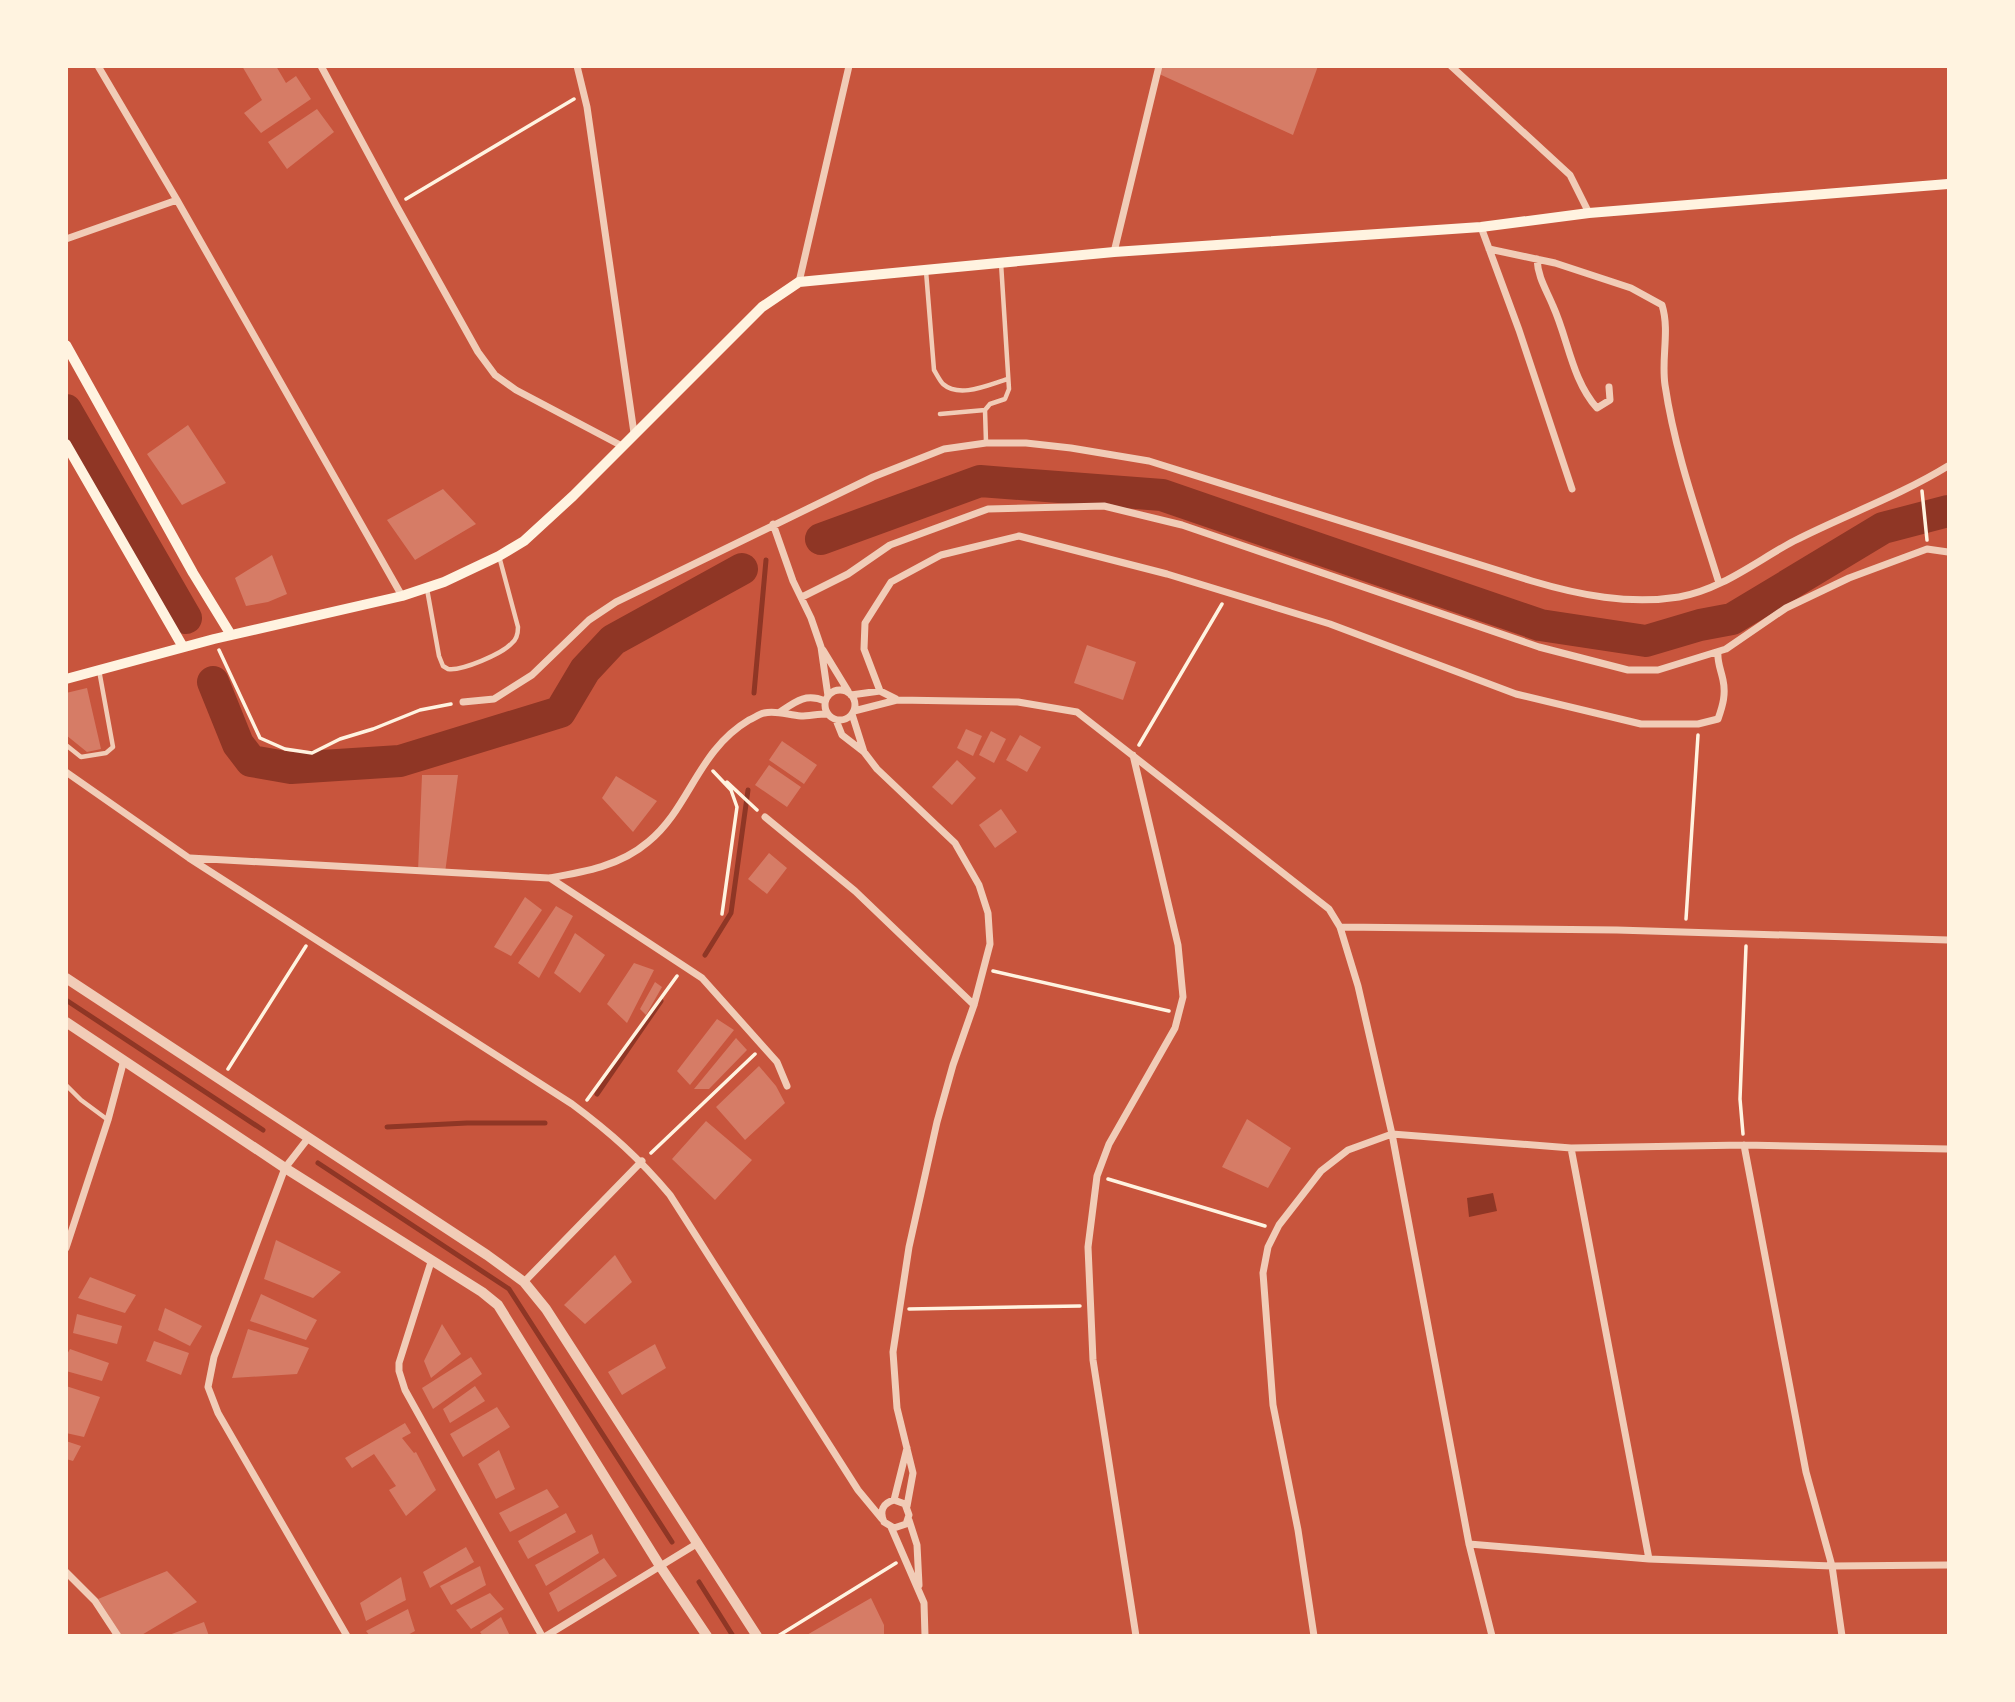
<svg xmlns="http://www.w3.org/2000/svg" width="2015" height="1702" font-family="'Nunito Sans',sans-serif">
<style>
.water{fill:#8f3625}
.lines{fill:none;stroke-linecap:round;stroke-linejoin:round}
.stream{stroke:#8f3625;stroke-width:5}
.river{stroke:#8f3625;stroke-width:32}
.building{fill:#d67c66}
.path{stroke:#fff3e0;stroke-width:3.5}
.service{stroke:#f1ccb7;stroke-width:4.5}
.minor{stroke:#f1ccb7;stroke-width:7}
.tertiary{stroke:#f1ccb7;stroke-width:10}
.secondary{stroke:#fff3e0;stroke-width:10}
</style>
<rect width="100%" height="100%" fill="#c8553d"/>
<path class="water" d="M1493,1193L1497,1211L1469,1217L1467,1198Z"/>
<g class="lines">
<path class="stream" d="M754,693L766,560
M705,955L731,913L748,790
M66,1000L263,1130
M597,1094L661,1001
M387,1127L467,1123H545
M318,1163L509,1289L672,1542
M699,1582L733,1636"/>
<path class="river" d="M66,410L186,618
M821,539L980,481L1162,495L1540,625L1646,641L1700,625L1732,619L1883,528L1948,511
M213,682L238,744L251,761L291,768L400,761L560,712L585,670L613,640L742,569"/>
</g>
<path class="building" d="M242,66H276L286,83L296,76L311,99L261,133L244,113L262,100Z
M1159,66H1318L1293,135L1157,73Z
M317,109L334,132L287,169L268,142Z
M188,425L226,483L182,505L147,454Z
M443,489L476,524L415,560L387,520Z
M272,555L287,594L268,602L246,606L235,578Z
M1087,645L1136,662L1123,700L1074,683Z
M87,688L101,749L87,752L66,735V693Z
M966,729L982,736L973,756L957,748Z
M991,731L1006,739L994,763L979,755Z
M1020,735L1041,747L1027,772L1006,760Z
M782,741L817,765L804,784L769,760Z
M957,760L976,778L952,805L932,787Z
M769,765L801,787L787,807L755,785Z
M422,775H458L445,873L418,871Z
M616,776L657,801L633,832L602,798Z
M1001,809L1017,832L995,848L979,825Z
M769,853L787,868L767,894L748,879Z
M525,897L542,910L511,956L494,947Z
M556,906L573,916L539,978L518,963Z
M575,933L605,955L580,993L554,973Z
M634,963L654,970L627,1023L607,1004Z
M655,982L662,987L646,1015L640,1009Z
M717,1019L734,1030L690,1085L677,1071Z
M736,1038L747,1050L709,1089H694Z
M759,1066L776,1086L785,1103L745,1140L716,1107Z
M1247,1119L1291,1148L1268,1188L1222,1167Z
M706,1121L752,1160L715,1200L672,1159Z
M276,1240L341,1272L313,1298L264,1279Z
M615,1255L632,1282L585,1324L564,1305Z
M90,1277L136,1295L125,1313L78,1298Z
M261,1294L317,1320L306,1340L250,1321Z
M165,1308L202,1326L190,1346L158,1330Z
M77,1314L122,1326L117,1344L73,1333Z
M442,1324L461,1354L431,1378L424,1361Z
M248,1329L309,1348L297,1374L232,1378Z
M154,1341L189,1353L181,1375L146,1361Z
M655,1344L666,1368L622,1395L608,1372Z
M70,1349L109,1363L102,1381L66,1371V1356Z
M471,1357L482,1374L433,1409L422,1388Z
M66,1386L100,1397L84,1437L66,1433Z
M475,1386L485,1401L450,1423L443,1409Z
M497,1407L510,1427L463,1457L450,1434Z
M405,1423L411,1433L402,1438L414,1453L416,1452L436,1490L406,1516L389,1490L396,1486L374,1454L352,1468L345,1458Z
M66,1441L81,1446L73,1461L66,1459Z
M499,1450L515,1489L496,1499L478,1464Z
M547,1489L559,1507L510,1532L499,1513Z
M566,1513L576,1532L528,1559L518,1541Z
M592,1534L599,1553L546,1586L535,1565Z
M466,1547L474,1562L430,1588L423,1572Z
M604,1558L617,1576L558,1612L549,1593Z
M480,1566L486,1585L451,1605L440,1586Z
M167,1571L197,1602L140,1636H122L98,1599Z
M401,1577L406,1600L366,1621L360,1603Z
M490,1593L504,1609L471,1629L456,1610Z
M871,1598L884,1625V1636H805Z
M408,1609L415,1631L406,1636H370L366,1631Z
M501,1617L510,1636H483L480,1632Z
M204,1622L209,1636H169V1635Z"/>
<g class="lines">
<path class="path" d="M406,199L574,99
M1922,491L1927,540
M219,650L260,738L285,749L312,753L340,739L373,729L420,710L451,704
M1139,745L1222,604
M713,771L731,790L737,807L722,914
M727,782L757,810
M1686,919L1698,735
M993,971L1169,1011
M228,1069L306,946
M587,1100L677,976
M1743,1134L1740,1099L1746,946
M651,1153L755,1054
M1108,1179L1265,1226
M909,1309L1080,1306
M778,1636L896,1563"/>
<path class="service" d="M926,271L934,370C937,375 940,381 943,384C960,399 990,384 1008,379
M940,414L985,410
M986,442L985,410L990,404L1005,399L1009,389L1001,263
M427,589L439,656L443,666L448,669C462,671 502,654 512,643C517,639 518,634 518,627L499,556
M66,745L81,757L106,753L113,747L99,670
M66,1085L81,1100L108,1120"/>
<path class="minor" d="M98,66L177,200L402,596
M321,66L396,205L478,352L495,375L516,390L622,446
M577,66L587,107L634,433
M1451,66L1570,175L1589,213
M1481,227L1519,330L1572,489
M66,239L177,200
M1489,249L1555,263L1631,288L1662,305C1670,331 1661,358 1665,385C1675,453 1699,518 1719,583
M1114,252L1159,66
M1537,259C1538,278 1546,289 1553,306C1568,339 1572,380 1597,408L1610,400L1609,387
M799,282L849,66
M773,524L793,581L811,618L821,647L828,696
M802,597L848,574L890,545L988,509L1104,506L1182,525L1539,647L1628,670H1658L1726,649L1786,608L1849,578L1927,549L1948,552
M823,650L848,691
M825 705a15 15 0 1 1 30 0a15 15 0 1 1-30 0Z
M880,691L864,649L865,623L891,582L941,555L1019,536L1167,574L1330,624L1516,694L1641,724H1698L1718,719C1723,705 1726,694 1723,680C1721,670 1717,662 1718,652
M851,695L880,691L896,699
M463,702L494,699L532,675L589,620L616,602L873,477L944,449L986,443H1026L1071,448L1149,461L1532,581C1579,595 1629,605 1679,597C1721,590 1758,560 1794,541C1845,515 1899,496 1948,466
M854,711L897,700L1018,702L1077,712L1329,909L1340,927L1358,986L1392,1134L1469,1544L1492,1636
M780,712C796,701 806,693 825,701
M852,714L864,752
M836,720L842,735L864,752L877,769L955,843L979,885L988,913L990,944L974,1005L953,1065L937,1122L909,1247L893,1352L897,1408L913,1473L907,1506
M1133,755L1178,945L1183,997L1175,1028L1109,1144L1097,1176L1088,1247L1093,1360L1136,1636
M66,772L189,858L572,1104C611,1133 639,1158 670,1195L858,1490L882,1519
M765,817L855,891L974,1005
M190,858L549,878C584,872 620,866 648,842C690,808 697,751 749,720C754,718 759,714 764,713C776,710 788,715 801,716C809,716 818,714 827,714
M550,878L702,978L777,1062L787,1086
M1340,927L1617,930L1948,940
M309,1137L285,1168L214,1357L208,1387L218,1413L347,1636
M1744,1145L1806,1472L1832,1566L1842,1636
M1571,1148L1649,1559
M66,1248L108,1120L124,1060
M431,1262L399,1363V1371L405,1390L542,1636
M524,1282L642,1161
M894,1500L905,1504L909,1515L906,1524L894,1528L884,1522C879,1511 883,1503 894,1500L907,1448
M909,1520L917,1545L919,1585
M891,1527L924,1603L925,1636
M1469,1544L1649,1559L1832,1566L1948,1565
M66,1572L95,1601L118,1636
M546,1636L698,1543
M1314,1636L1298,1530L1273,1405L1263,1273L1268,1247L1279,1225L1321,1171L1348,1150L1392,1134L1571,1148L1744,1145L1948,1149"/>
<path class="tertiary" d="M66,978L487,1255L524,1282L546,1309L757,1636
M66,1022L285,1168L482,1292L498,1305L660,1566L707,1636"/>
<path class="secondary" d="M66,345L193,573L231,635
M66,444L183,647
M66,679L214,639L402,596L444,582L499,556L524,541L573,496L762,307L799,282L1114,252L1481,227L1589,213L1948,184"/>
</g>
<rect width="2015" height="1702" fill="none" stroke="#fff3e0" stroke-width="136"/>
</svg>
